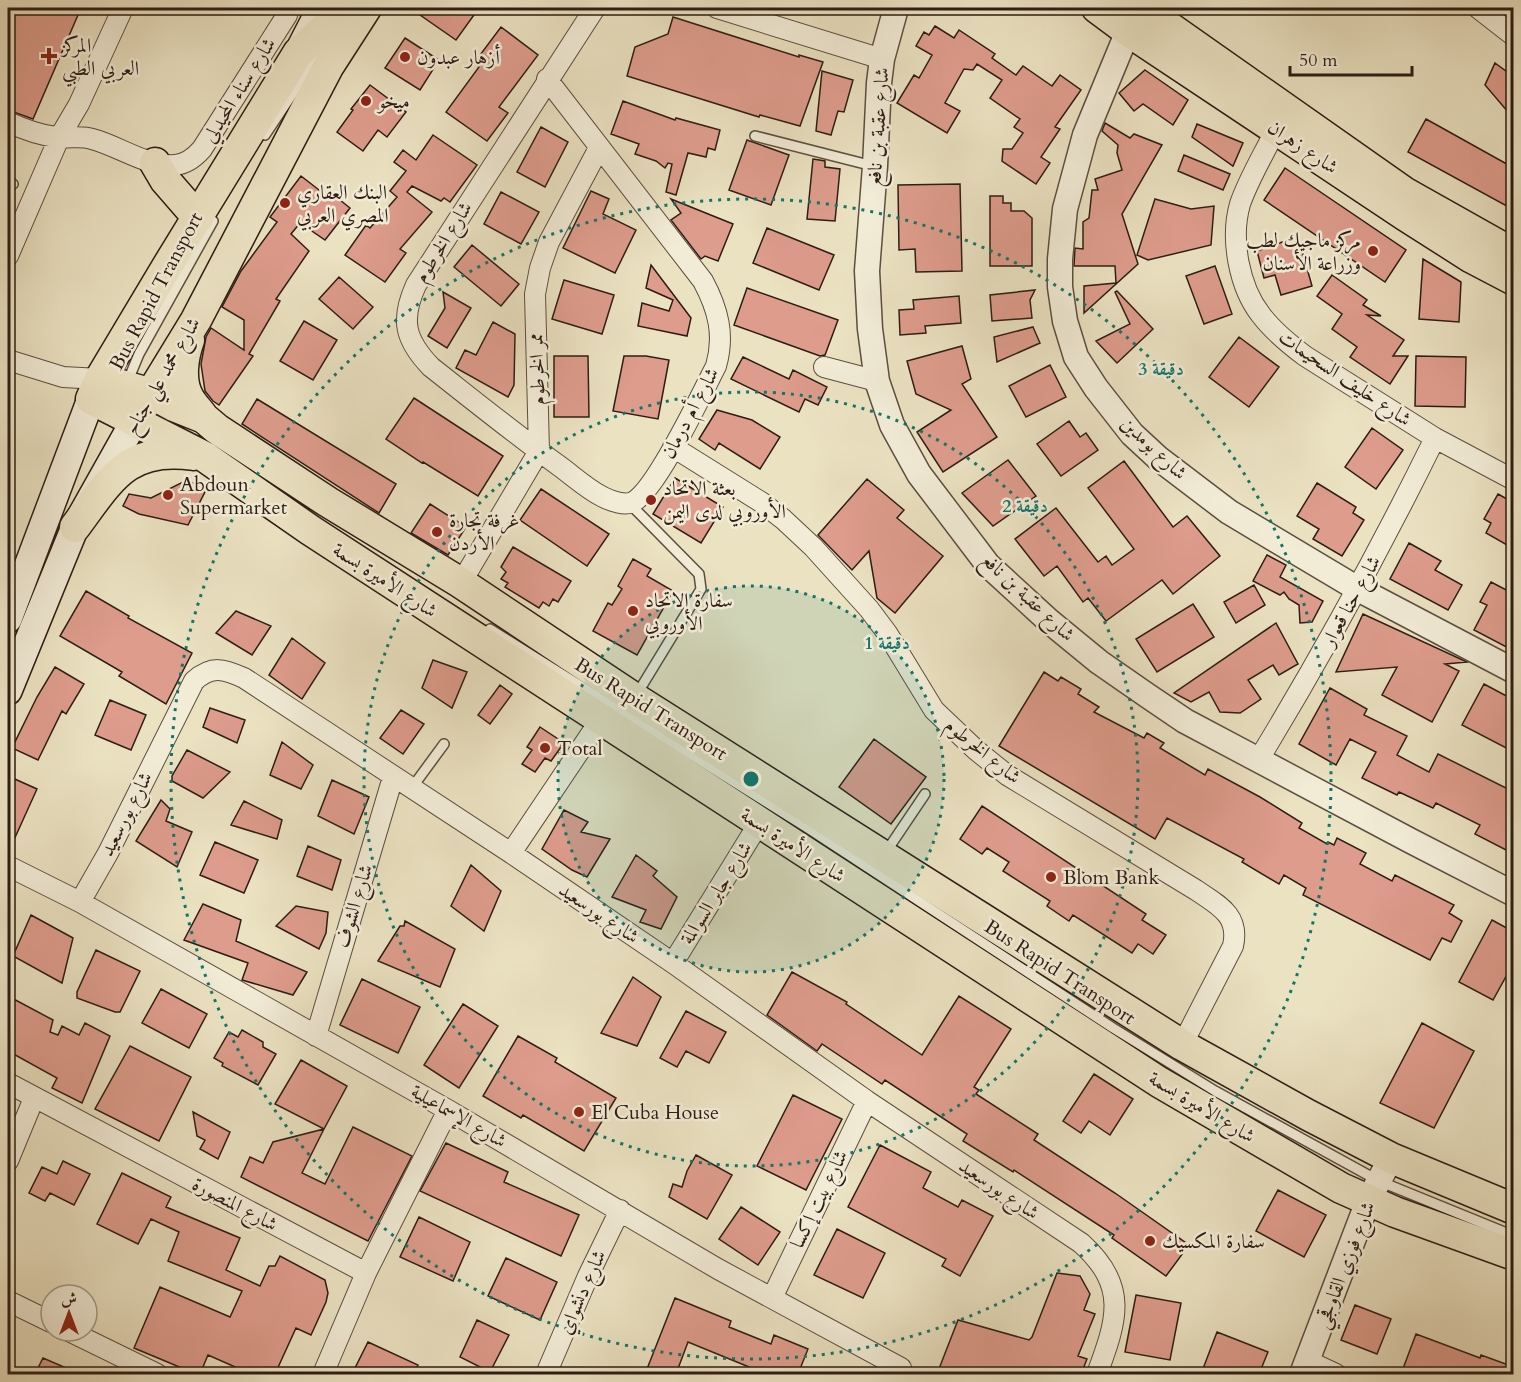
<svg xmlns="http://www.w3.org/2000/svg" width="1521" height="1382" font-family="Cardo,Amiri,serif">
<style>
.building{fill:#de9c8c;stroke:#2d1d14;stroke-width:1.5}
.lines{fill:none;stroke-linecap:round;stroke-linejoin:round}
.service-casing{stroke:#5c4e40;stroke-width:12}
.minor-casing{stroke:#5c4e40;stroke-width:22}
.tertiary-casing{stroke:#5c4e40;stroke-width:27}
.secondary-casing{stroke:#2d1d14;stroke-width:30}
.primary-casing{stroke:#2d1d14;stroke-width:33}
.service{stroke:#f2ecd7;stroke-width:9}
.minor{stroke:#f2ecd7;stroke-width:20}
.tertiary{stroke:#f2ecd7;stroke-width:24}
.secondary{stroke:#f2ecd7;stroke-width:27}
.primary{stroke:#ebe2c2;stroke-width:30}
.ring{fill:none;stroke:#0f766e;stroke-width:3;stroke-dasharray:3 6}
.poi-dot{fill:#8f2418;stroke:#f2ecd7;stroke-width:2}
.labels{text-anchor:middle;dominant-baseline:central;stroke-width:5;stroke-linejoin:round;paint-order:stroke}
.poi-label{font-size:20px;fill:#2d1d14;stroke:#f2ecd7;text-anchor:start}
.street-label{font-size:20px;fill:#2d1d14;stroke:#f2ecd7}
.centre{fill:#0f766e;stroke:#f2ecd7;stroke-width:3}
.ring-label{font-size:18px;text-anchor:middle;font-weight:bold;fill:#0f766e;stroke:#f2ecd7;stroke-width:5;stroke-linejoin:round;paint-order:stroke}
</style>
<rect width="100%" height="100%" fill="#ebe2c2"/>
<filter id="stains"><feTurbulence type="fractalNoise" baseFrequency=".00333" numOctaves="4"/><feColorMatrix values="0 0 0 0 .2 0 0 0 0 .09 0 0 0 0 .02 0 0 0 .5 -.17"/></filter>
<radialGradient id="worn" r=".72"><stop offset=".6" stop-color="#630" stop-opacity="0"/><stop offset="1" stop-color="#630" stop-opacity=".3"/></radialGradient>
<path class="building" d="M8,8H81L33,119L8,110Z
M410,8H479L456,40Z
M673,17L799,57V55L823,62L800,126L760,115L759,117L627,76L635,47L668,34Z
M935,26L954,38L959,30L995,54L992,58L1016,75L1023,66L1052,86L1060,75L1081,90L1055,127L1060,129L1041,157L1050,163L1036,184L1002,161L1003,149H1012L1023,133L1014,127L1020,119L990,98L1002,80L977,64L973,70L964,69L945,103L960,111L947,133L897,103L914,75L919,78L932,55L916,46L924,32L929,35Z
M501,27L538,55L499,107L508,113L487,141L446,112L479,67L474,63Z
M405,38L439,60L420,90L385,68Z
M1495,63L1514,77V119L1485,85Z
M1145,70L1188,100L1173,125L1143,104L1134,111L1119,93Z
M822,71L853,80L844,112L838,111L831,135L816,131Z
M370,85L406,112L387,137L378,130L363,151L337,132L353,110L351,109Z
M623,101L675,120L676,118L720,130L715,150L708,148L706,157L688,153L676,195L666,192L672,164L668,163L665,168L656,161L635,154L639,144L611,134Z
M1426,119L1514,168V210L1408,152Z
M1105,123L1130,138L1134,134L1162,145L1122,214L1138,264L1084,313V286L1116,283L1115,266H1074L1075,248L1083,249V222L1089,218L1092,190H1098L1095,179L1122,170L1117,153L1118,145L1102,131Z
M1197,124L1243,143L1233,166L1192,137Z
M541,127L568,142L545,187L517,172Z
M433,135L477,165L450,202L444,198L441,201L412,186L407,192L432,212L400,249L406,253L385,282L345,255L366,225L370,228L397,197L390,191L406,171L394,162L403,150L416,160Z
M747,140L789,155L771,205L729,190Z
M1184,155L1230,174L1223,190L1178,171Z
M813,159L825,161V167L840,169L835,221L807,219Z
M1285,168L1406,250L1385,282L1264,200Z
M301,176L332,200L335,196L350,208L325,240L300,223L291,234L309,251L276,299L280,301L249,354L253,356L219,405L213,401L205,391L201,364L206,337L211,328L244,350V320L222,307L241,271L277,222L270,217Z
M960,184L962,271L916,272L915,249L899,250L898,185Z
M591,191L609,199L603,214L636,230L615,273L563,248Z
M501,192L539,212L521,244L484,224Z
M990,196H1003V203H1011V211H1024L1032,218V266H990Z
M671,199L733,224L718,261L705,256L701,259L671,220L681,213Z
M1155,199L1191,209L1214,206L1211,245L1148,260L1137,255Z
M767,228L834,255L819,290L753,263Z
M1285,241L1303,254L1312,286L1281,295L1275,275L1264,278L1257,251Z
M472,245L519,284L501,306L454,267Z
M1423,259L1461,282L1459,322L1419,319Z
M651,265L691,318L687,336L638,326L642,303L669,311L673,300L646,288Z
M1215,266L1232,314L1204,324L1186,276Z
M1332,275L1367,300L1363,305L1381,316L1367,315L1404,340L1393,356H1408L1390,384L1350,357L1357,347L1332,329L1342,314L1317,296Z
M339,277L373,307L353,329L319,299Z
M564,280L614,295L602,334L552,319Z
M747,288L838,320L825,355L820,356L734,325Z
M1035,290L1030,300L1032,318L992,321L990,295Z
M1117,291L1153,329L1117,363L1096,341L1130,324L1115,292Z
M443,292L471,308L447,348L428,336L445,308Z
M959,296L961,323L925,326L926,333L900,335L899,310L914,309L913,300Z
M304,321L337,340L313,380L280,361Z
M493,322L515,334L514,385L508,397L456,368L465,350L476,355Z
M1033,327L1040,343L997,362L994,337Z
M1239,337L1279,367L1249,407L1209,377Z
M962,346L971,379L962,384L997,437L943,472L917,432L951,410L916,394L907,361Z
M554,356H588L589,417H554Z
M624,356H646L669,360L658,419L613,411Z
M1416,356L1466,357L1465,407L1415,406Z
M743,357L789,379L793,370L827,387L818,405L805,399L799,412L731,379Z
M1050,365L1066,397L1026,417L1009,386Z
M414,398L503,456L478,496L423,462L422,463L386,439Z
M257,399L396,484L379,513L242,424Z
M717,410L752,420L780,437L760,469L719,443L715,450L699,439Z
M1069,421L1080,437L1086,433L1098,450L1061,476L1037,444Z
M1372,428L1403,450L1376,489L1345,467Z
M1008,460L1036,496L993,526L962,493Z
M1124,461L1173,527L1187,516L1220,556L1173,594L1162,580L1106,621L1088,598L1083,602L1057,566L1044,576L1015,539L1056,508L1098,562L1106,556L1112,565L1134,549L1088,488Z
M675,478L723,507L701,543L653,514Z
M867,479L904,510L897,518L943,556L895,613L877,598L869,551L852,570L818,535Z
M187,480L206,490L188,525L139,514L123,506L129,494L151,498Z
M1317,483L1356,507L1353,513L1364,520L1342,556L1313,539L1319,529L1297,516Z
M541,489L609,534L587,566L520,520Z
M1498,494L1514,503V549L1486,533L1491,523L1484,519Z
M430,504L466,527L448,555L411,533Z
M1409,543L1441,561L1435,570L1462,585L1448,610L1390,579Z
M513,547L571,581L558,602L553,599L549,606L543,602L539,608L505,587L508,583L501,579L506,572L501,567Z
M1267,555L1286,565L1280,577L1323,601L1312,622L1300,623L1299,605L1289,599L1284,592L1280,595L1253,581Z
M633,559L651,569L647,576L673,591L637,655L593,631L608,603L612,605L622,589L618,586Z
M1491,582L1514,594V651L1474,630L1487,605L1480,602Z
M1254,585L1265,605L1236,623L1224,602Z
M86,591L129,616L128,618L192,653L166,704L119,676L122,672L60,636Z
M1193,604L1214,637L1157,672L1136,639Z
M236,611L271,626L252,655L216,633Z
M1363,614L1467,662L1445,664L1459,671L1432,722L1382,695L1397,667L1336,672Z
M1276,623L1298,664L1279,675L1273,665L1248,680L1261,699L1240,713L1220,712L1209,692L1191,702L1174,693Z
M292,638L325,663L302,699L269,675Z
M433,660L467,672L452,708L422,688Z
M55,667L84,684L66,714L62,711L38,760L12,748L37,697Z
M1044,672L1058,681L1061,677L1081,689L1078,694L1099,707L1094,712L1144,738L1147,733L1164,743L1160,748L1205,775L1208,769L1260,797L1302,823L1299,828L1327,844L1328,842L1334,845L1337,838L1366,853L1360,864L1392,881L1395,875L1454,905L1449,913L1462,921L1451,942L1442,938L1430,960L1303,895L1306,888L1284,875L1279,884L1242,862L1244,859L1167,818L1155,839L999,746Z
M1484,684L1514,700V752L1462,725Z
M500,685L512,694L490,724L478,715Z
M1330,688L1367,709L1364,715L1407,736L1397,755L1429,772L1438,754L1514,792V840L1508,851L1475,834L1480,825L1436,803L1433,808L1399,792L1397,795L1362,778L1376,752L1350,739L1336,765L1299,744Z
M110,700L146,715L131,750L95,735Z
M210,708L245,720L237,743L203,727Z
M401,710L424,724L403,754L380,738Z
M540,727L564,743L551,761L545,758L535,772L522,764L532,750L527,747Z
M874,739L926,777L891,824L839,787Z
M282,742L313,765L301,789L270,775Z
M187,750L230,772L203,798L172,781V776Z
M8,776L37,789L8,853Z
M332,780L369,797L354,834L318,816Z
M161,800L170,809L166,821L192,832L177,867L136,841Z
M244,801L282,820L277,839L231,825Z
M982,806L1146,914L1142,920L1166,935L1153,954L1138,944L1132,953L1073,915L1069,921L1047,906L1050,901L1003,871L1009,862L987,848L982,854L960,839Z
M564,810L588,822L581,832L610,839L587,877L572,870L542,849Z
M215,842L258,860L244,893L200,875Z
M308,846L341,860L332,890L297,876Z
M636,855L657,871L653,876L677,897L661,929L640,922L646,910L612,897Z
M471,865L501,891L484,931L451,906Z
M203,904L241,920L236,941L307,972L293,995L242,980L248,963L184,940Z
M296,906L328,912L326,933L319,949L276,926Z
M31,915L73,938L62,983L13,956Z
M1492,920L1514,932V962L1493,1000L1459,982Z
M405,921L455,949L440,987L378,961L400,926H404Z
M96,950L140,971L120,1012H115L77,998V992Z
M792,972L847,1002L846,1004L922,1055L959,996L1011,1029L974,1087L979,1090L976,1094L1038,1134L1034,1140L1115,1193L1189,1245L1166,1276L1112,1238L1114,1235L1014,1170L1013,1172L963,1141L967,1134L885,1080L882,1084L822,1044L817,1051L767,1015Z
M633,977L661,997L637,1046L601,1033Z
M362,979L420,1007L398,1053L340,1025Z
M161,989L207,1014L189,1048L142,1023Z
M8,996L53,1020L50,1032L58,1035L62,1026L79,1035L85,1023L110,1036L82,1103L52,1088L57,1078L8,1051Z
M463,1004L498,1026L459,1088L424,1065Z
M686,1011L726,1032L709,1063L686,1051L677,1067L660,1058Z
M1422,1023L1474,1051L1434,1128L1380,1103Z
M242,1030L263,1042V1047L276,1054L258,1085L222,1066L223,1063L214,1058L229,1032L238,1037Z
M518,1036L557,1058L555,1062L616,1098L584,1151L523,1115L521,1118L483,1096Z
M130,1046L191,1077L159,1141L95,1109Z
M301,1060L347,1086L324,1129L275,1104Z
M1094,1074L1133,1099L1110,1135L1089,1121L1081,1133L1063,1121Z
M793,1095L842,1119L806,1190L757,1166Z
M193,1112L230,1132L218,1159L200,1149L205,1140L197,1136Z
M353,1127L412,1156L368,1241L241,1177L250,1157L263,1163L273,1142L324,1129L302,1173L325,1184Z
M446,1143L508,1172L504,1182L579,1215L561,1256L420,1191Z
M880,1145L931,1172L923,1188L958,1207L962,1200L993,1216L960,1276L942,1266L946,1259L848,1207Z
M696,1155L732,1175L707,1219L669,1197L673,1184L682,1187L687,1171Z
M63,1161L90,1174L74,1205L50,1193L45,1201L29,1193L42,1167L57,1174Z
M122,1173L171,1197L166,1207L240,1238L226,1270L260,1286L269,1266H275L280,1256L325,1280L328,1293L326,1302L311,1335L296,1328L275,1374H251L208,1355L200,1374H196L134,1348L160,1287L230,1317L242,1291L168,1261L179,1232L151,1219L138,1244L97,1224Z
M1278,1190L1326,1215L1304,1257L1256,1231Z
M741,1207L780,1232L758,1265L719,1239Z
M419,1217L470,1242L453,1281L400,1257Z
M837,1229L885,1253L863,1298L814,1275Z
M506,1258L557,1282L540,1320L488,1296Z
M1057,1273L1080,1276L1090,1294L1084,1310L1095,1314L1078,1356L1087,1359L1081,1374H937L958,1320L1029,1340L1032,1337Z
M1136,1295L1181,1303L1170,1360L1125,1352Z
M675,1298L731,1321L729,1327L771,1344L774,1335L808,1349L798,1374H766L688,1342L676,1374H645Z
M1355,1305L1391,1319L1377,1354L1341,1340Z
M477,1320L509,1335L490,1372L460,1357Z
M1217,1332L1268,1352L1259,1374H1201Z
M1416,1334L1480,1358L1481,1355L1514,1367V1374H1401Z
M368,1342L418,1365L414,1374H352Z
M43,1358L80,1374H35Z"/>
<g class="lines">
<defs>
<path id="service" d="M265,135L303,78L316,52
M755,136L873,166
M8,182L13,184
M127,383L139,354L213,221
M630,504L699,574L701,589L637,694
M490,629L809,829L1113,1028L1215,1091L1379,1181L1514,1236
M411,789L444,744
M886,852L925,794"/>
<path id="minor" d="M717,8L882,59
M1478,8L1514,36
M547,79L703,281C718,309 725,335 716,366C702,393 657,489 633,502C625,506 611,501 603,497C587,489 572,475 558,465C515,434 473,400 431,367C405,340 400,320 416,285L595,8
M8,122C23,129 39,135 56,137C68,139 80,135 92,139C119,146 147,167 175,165C187,164 195,157 202,149L287,15L289,8
M1276,129C1264,154 1249,178 1240,204C1230,239 1239,287 1261,315C1273,331 1289,344 1305,356L1435,438L1514,480
M8,256L59,138L79,104L123,8
M8,360L63,377L100,379
M824,367L877,381
M673,447L761,502L783,519L813,547L869,609L887,633L934,710L976,750L1007,775L1196,890C1218,905 1240,915 1233,946L1182,1045
M461,583L539,451L535,294L540,268L549,242L599,148
M1259,759C1322,655 1381,548 1435,438
M511,853L601,719
M8,866L80,902L448,1110L718,1269L901,1368L899,1374
M80,902L108,853L194,681C212,665 224,669 244,678L511,853L673,963L867,1101L1081,1243C1129,1286 1117,1320 1097,1374
M673,963L759,823
M316,1036L393,777
M8,1083L366,1273L323,1374
M8,1161L34,1098
M366,1273L448,1110
M772,1298L867,1101
M8,1301L51,1322
M69,1331L157,1374
M1308,1361L1336,1374
M546,1374L588,1276L620,1210"/>
<path id="tertiary" d="M896,8L882,59L879,83L875,166L867,271L870,329L877,381L892,425L919,474L988,565L1049,621L1099,662L1148,696L1185,721L1411,841L1514,894
M1128,31L1085,135L1065,209L1060,259V287L1065,321L1076,357L1096,388L1132,434L1158,458L1229,512L1358,589L1514,671
M1302,1374L1368,1201L1391,1158"/>
<path id="secondary" d="M301,47L321,8
M8,619L91,399
M8,691L75,527L135,420"/>
<path id="primary" d="M340,8L330,23L298,53L165,270L100,379L91,399L205,457L310,530L1159,1082L1341,1188L1395,1212L1514,1255
M1097,8L1128,31L1406,216L1472,258L1514,280
M1142,8L1404,192L1514,254
M155,163L165,180L198,218
M189,340C183,357 179,381 189,398C193,405 199,411 204,418
M100,379L152,394L174,406L204,418L217,429L328,502L461,583L634,698L1182,1045L1308,1115L1391,1158L1514,1209
M141,410L196,320L328,67L366,8
M75,527C110,480 127,445 194,455"/>
</defs>
<use href="#service" class="service-casing"/>
<use href="#minor" class="minor-casing"/>
<use href="#tertiary" class="tertiary-casing"/>
<use href="#secondary" class="secondary-casing"/>
<use href="#primary" class="primary-casing"/>
<use href="#service" class="service"/>
<use href="#minor" class="minor"/>
<use href="#tertiary" class="tertiary"/>
<use href="#secondary" class="secondary"/>
<use href="#primary" class="primary"/>
</g>
<circle cx="751" cy="779" r="193" fill="#0f766e" fill-opacity=".12"/>
<g class="ring">
<circle cx="751" cy="779" r="193"/>
<circle cx="751" cy="779" r="387"/>
<circle cx="751" cy="779" r="580"/>
</g>
<g class="poi-dot">
<path d="M46 47h6v6h6v6h-6v6h-6v-6h-6v-6h6z"/>
<circle cx="405" cy="57" r="6"/>
<circle cx="366" cy="101" r="6"/>
<circle cx="285" cy="203" r="6"/>
<circle cx="1373" cy="251" r="6"/>
<circle cx="168" cy="495" r="6"/>
<circle cx="651" cy="500" r="6"/>
<circle cx="437" cy="532" r="6"/>
<circle cx="633" cy="611" r="6"/>
<circle cx="545" cy="748" r="6"/>
<circle cx="1051" cy="877" r="6"/>
<circle cx="579" cy="1112" r="6"/>
<circle cx="1150" cy="1241" r="6"/>
</g>
<g class="labels">
<g class="poi-label">
<text x="62" y="45">المركز<tspan x="62" dy="23">العربي الطبي</tspan></text>
<text x="417" y="57">أزهار عبدون</text>
<text x="378" y="101">ميخو</text>
<text x="297" y="192">البنك العقاري<tspan x="297" dy="23">المصري العربي</tspan></text>
<text x="1361" y="240" text-anchor="end">مركز ماجيك لطب<tspan x="1361" dy="23">وزراعة الأسنان</tspan></text>
<text x="180" y="484">Abdoun<tspan x="180" dy="23">Supermarket</tspan></text>
<text x="663" y="488">بعثة الاتحاد<tspan x="663" dy="23">الأوروبي لدى اليمن</tspan></text>
<text x="449" y="520">غرفة تجارة<tspan x="449" dy="23">الأردن</tspan></text>
<text x="645" y="600">سفارة الاتحاد<tspan x="645" dy="23">الأوروبي</tspan></text>
<text x="557" y="748">Total</text>
<text x="1063" y="877">Blom Bank</text>
<text x="591" y="1112">El Cuba House</text>
<text x="1162" y="1241">سفارة المكسيك</text>
</g>
<g class="street-label">
<text transform="translate(239 90) rotate(-58)">شارع سناء المحيدلي</text>
<text transform="translate(878 127) rotate(-86)">شارع عقبة بن نافع</text>
<text transform="translate(1303 147) rotate(34)">شارع زهران</text>
<text transform="translate(443 242) rotate(-58)">شارع الخرطوم</text>
<text transform="translate(156 291) rotate(-62)">Bus Rapid Transport</text>
<text transform="translate(537 369) rotate(-92)">ممر الخرطوم</text>
<text transform="translate(162 376) rotate(-60)">شارع محمد علي جناح</text>
<text transform="translate(1345 378) rotate(34)">شارع خليف السحيمات</text>
<text transform="translate(690 413) rotate(-62)">شارع أم درمان</text>
<text transform="translate(1154 448) rotate(43)">شارع بومدين</text>
<text transform="translate(385 580) rotate(33)">شارع الأميرة بسمة</text>
<text transform="translate(1028 597) rotate(43)">شارع عقبة بن نافع</text>
<text transform="translate(1351 601) rotate(-61)">شارع حنا قعوار</text>
<text transform="translate(651 709) rotate(32)">Bus Rapid Transport</text>
<text transform="translate(983 751) rotate(39)">شارع الخرطوم</text>
<text transform="translate(126 814) rotate(-63)">شارع بورسعيد</text>
<text transform="translate(793 845) rotate(33)">شارع الأميرة بسمة</text>
<text transform="translate(716 893) rotate(-58)">شارع جابر السوالمة</text>
<text transform="translate(354 906) rotate(-73)">شارع الشوف</text>
<text transform="translate(599 913) rotate(34)">شارع بورسعيد</text>
<text transform="translate(1060 972) rotate(33)">Bus Rapid Transport</text>
<text transform="translate(1202 1107) rotate(31)">شارع الأميرة بسمة</text>
<text transform="translate(459 1116) rotate(30)">شارع الإسماعيلية</text>
<text transform="translate(999 1189) rotate(34)">شارع بورسعيد</text>
<text transform="translate(819 1199) rotate(-64)">شارع بيت إكسا</text>
<text transform="translate(235 1204) rotate(28)">شارع المنصورة</text>
<text transform="translate(1345 1265) rotate(-69)">شارع فوزي القاوقجي</text>
<text transform="translate(582 1292) rotate(-66)">شارع دنشواي</text>
</g>
</g>
<circle cx="751" cy="779" r="9" class="centre"/>
<g class="ring-label">
<text x="1161" y="375">3 دقيقة</text>
<text x="1025" y="512">2 دقيقة</text>
<text x="887" y="649">1 دقيقة</text>
</g>
<rect width="1521" height="1382" fill="none" stroke="#ebe2c2" stroke-width="30"/>
<rect x="9" y="9" width="1503" height="1364" fill="none" stroke="#2d1d14" stroke-width="3"/>
<rect x="15" y="15" width="1491" height="1352" fill="none" stroke="#2d1d14" stroke-width="1.5"/>
<g transform="translate(69 1313)"><circle r="28" fill="#f2ecd7" stroke="#a39989" stroke-width="1.5"/>
<path d="M0-4.5L10 22L0 15L-10 22Z" fill="#8f2418"/>
<text y="-9" font-size="16" font-weight="bold" text-anchor="middle" fill="#2d1d14">ش</text>
</g>
<path d="M1290 66v9h122v-9" fill="none" stroke="#2d1d14" stroke-width="3"/>
<text x="1299" y="66" font-size="18" fill="#2d1d14" stroke="#f2ecd7" stroke-width="4.5" paint-order="stroke">50 m</text>
<rect width="100%" height="100%" filter="url(#stains)"/>
<rect width="100%" height="100%" fill="url(#worn)"/>
</svg>
